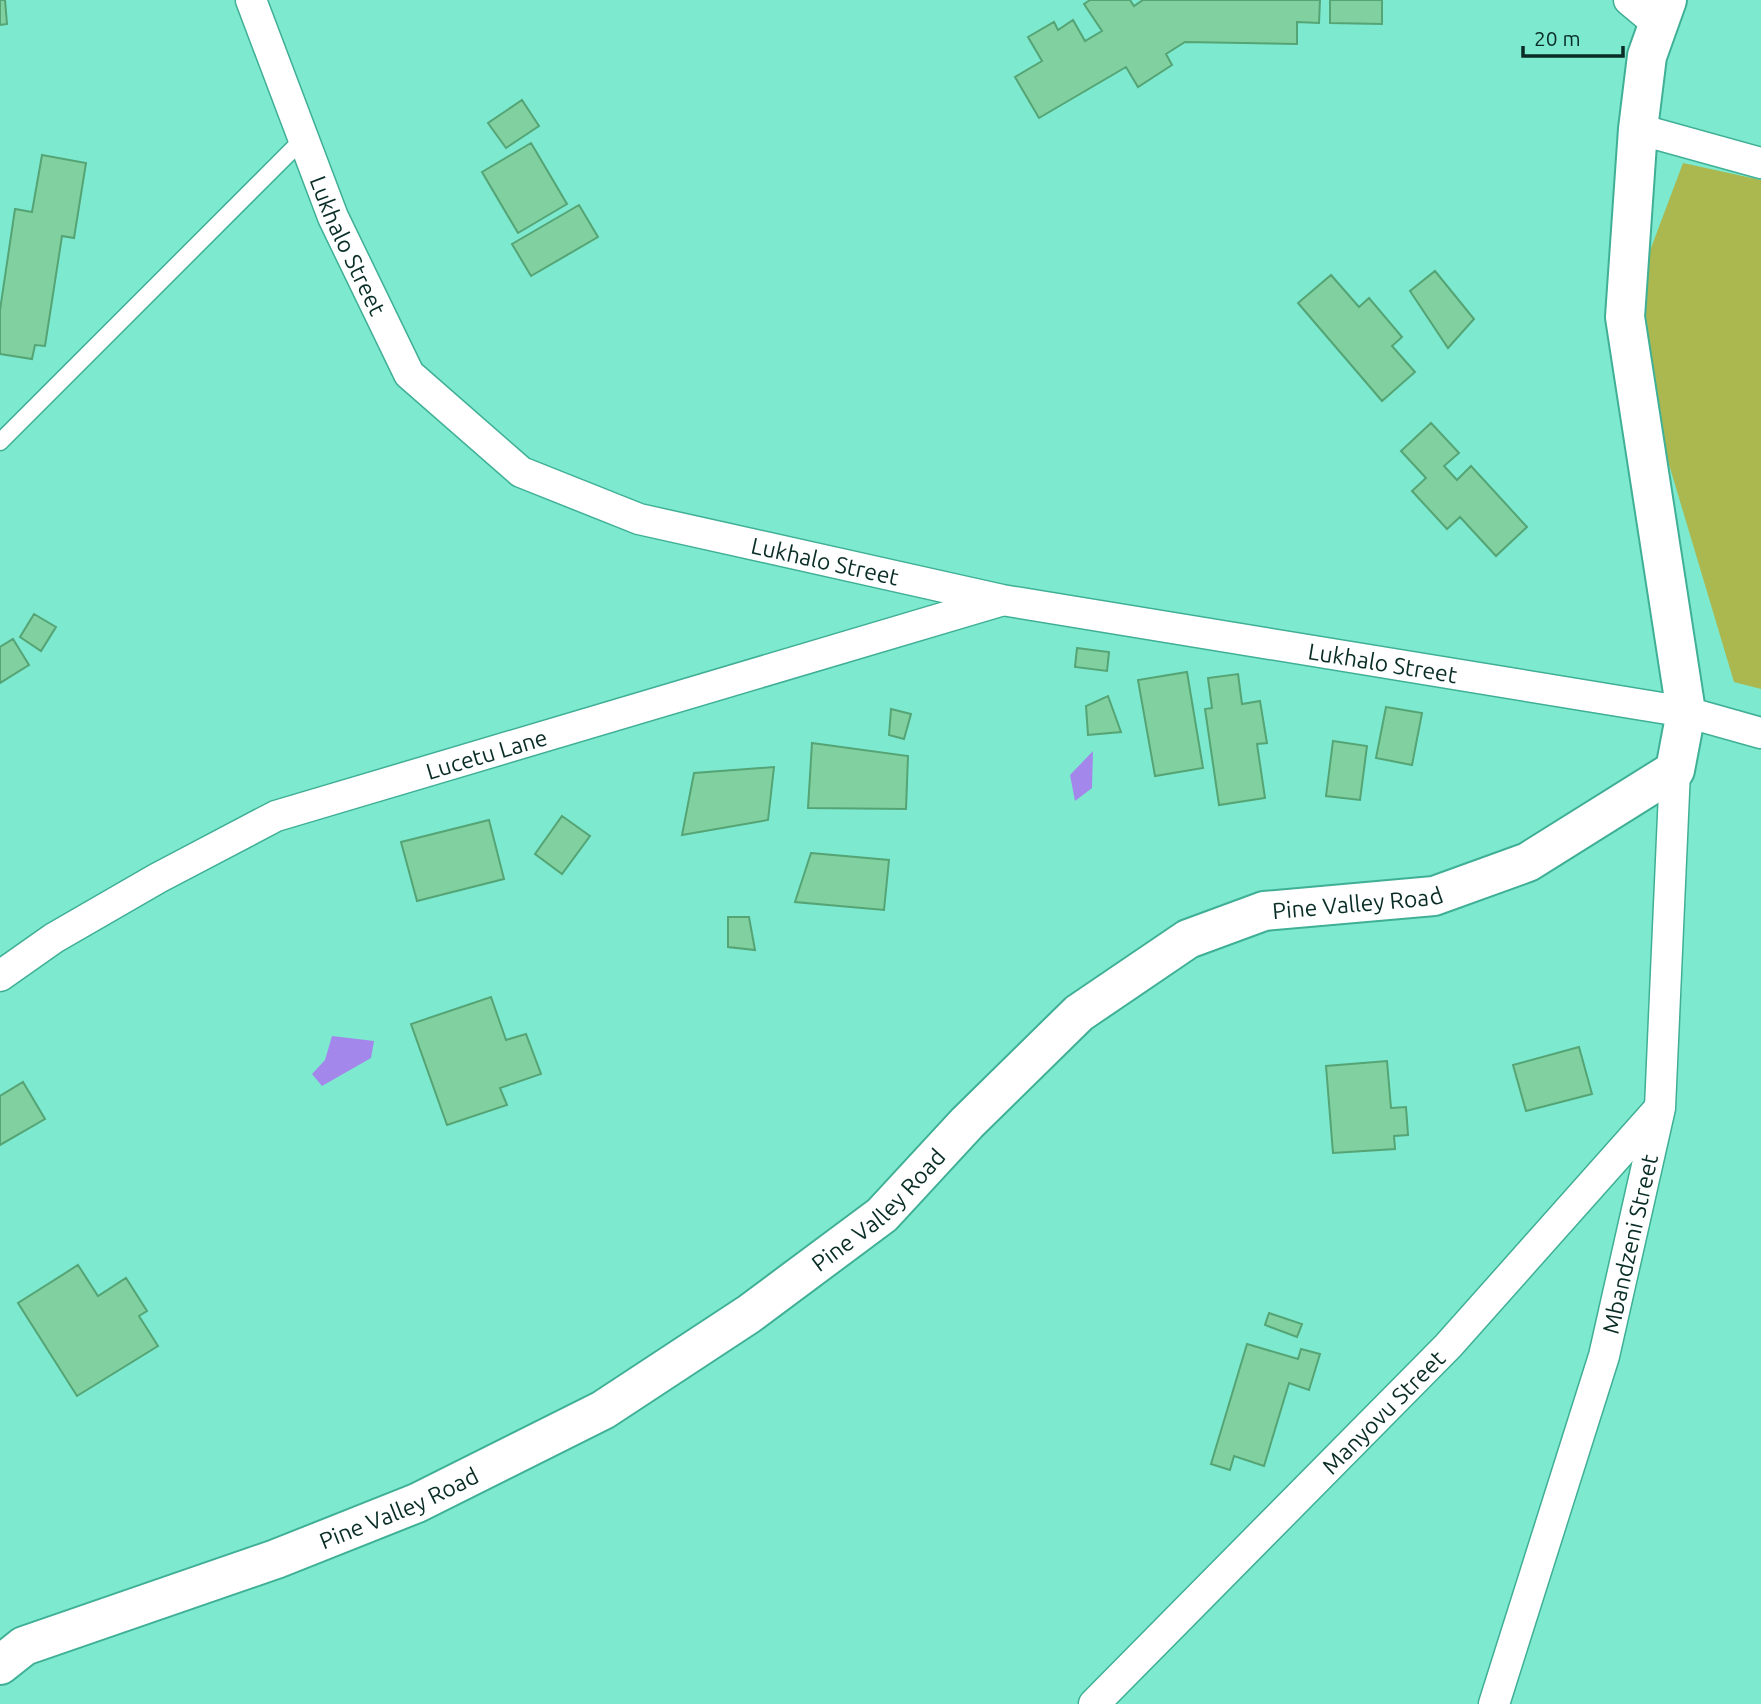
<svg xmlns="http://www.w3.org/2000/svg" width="1761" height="1704" font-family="Ubuntu,sans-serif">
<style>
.green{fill:#abb850}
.water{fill:#a487eb}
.building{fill:#80d19f;stroke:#54a475;stroke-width:2}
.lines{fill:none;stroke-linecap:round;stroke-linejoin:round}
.service-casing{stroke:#3faf96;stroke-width:19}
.minor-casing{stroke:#3faf96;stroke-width:33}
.secondary-casing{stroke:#3faf96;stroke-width:42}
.service{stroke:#fff;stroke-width:16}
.minor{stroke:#fff;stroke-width:30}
.secondary{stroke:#fff;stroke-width:38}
.labels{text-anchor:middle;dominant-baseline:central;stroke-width:6;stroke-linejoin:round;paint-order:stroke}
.street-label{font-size:23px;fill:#092d26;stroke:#7de9ce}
</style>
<rect width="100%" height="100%" fill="#7de9ce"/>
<path class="green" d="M1683,163L1761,180V689L1734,682L1625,317Z"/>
<path class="water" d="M1093,751L1092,788L1075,801L1070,775Z
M332,1036L374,1041L371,1058L322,1086L312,1074L325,1060Z"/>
<path class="building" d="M0,0H5L7,24L0,25Z
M1090,0H1130L1134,6L1143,0H1320L1319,23L1297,22V44L1185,42L1166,54L1172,65L1138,87L1126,67L1039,118L1015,77L1042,61L1028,37L1054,22L1058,30L1073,20L1085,41L1102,31L1084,4Z
M1330,0H1382V24L1330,23Z
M522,100L539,126L506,148L488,123Z
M531,143L567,204L518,233L482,172Z
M42,155L86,163L74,238L62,236L45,346L35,345L32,359L0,354V310L15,209L32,212Z
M579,205L598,237L531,276L512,244Z
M1435,271L1474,319L1448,348L1410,291Z
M1331,275L1359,307L1369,298L1402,337L1392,346L1415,372L1382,401L1298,303Z
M1431,423L1459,453L1444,466L1457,480L1471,466L1527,527L1496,556L1460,517L1447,529L1412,491L1426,478L1401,451Z
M34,614L56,627L41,651L20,637Z
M13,639L29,665L0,683V647Z
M1077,648L1109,652L1107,671L1075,667Z
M1187,672L1203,768L1155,776L1138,680Z
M1238,674L1242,704L1260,701L1267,743L1257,744L1265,798L1219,805L1205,709L1212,708L1208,678Z
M1108,696L1121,732L1088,735L1086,706Z
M1386,707L1422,713L1412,765L1376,758Z
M891,709L911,714L904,739L889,735Z
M1333,741L1367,746L1360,800L1326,796Z
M812,743L908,756L906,809L808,808Z
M774,767L768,820L682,835L694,773Z
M562,816L590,836L562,874L535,854Z
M489,820L504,879L417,901L401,842Z
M811,853L889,860L884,910L795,902Z
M728,917H749L755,950L728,947Z
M491,997L506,1040L526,1034L541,1074L500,1088L507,1105L447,1125L411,1024Z
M1579,1047L1592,1094L1526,1111L1513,1065Z
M1387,1061L1391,1108L1406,1107L1408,1135L1394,1136L1395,1149L1333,1153L1326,1066Z
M23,1082L45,1119L0,1145V1096Z
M78,1265L98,1296L126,1278L147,1311L139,1316L158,1346L77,1396L18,1303Z
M1269,1313L1302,1324L1297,1337L1265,1325Z
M1247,1344L1298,1359L1301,1349L1320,1354L1309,1390L1289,1383L1264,1466L1234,1456L1230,1470L1211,1464Z"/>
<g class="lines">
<defs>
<path id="service" d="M0,442L303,139"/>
<g id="minor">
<path id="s1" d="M251,0L333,217L409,374L521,472L639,519L1002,600L1686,712L1761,733"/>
<path d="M1629,0L1659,25"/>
<path d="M1638,129L1761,163"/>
<path id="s2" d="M0,976L54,938L158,878L276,816L1000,601"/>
<path id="s3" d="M1094,1704L1448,1346L1658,1110"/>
<path id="s4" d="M1494,1704L1604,1356L1660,1108L1675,770"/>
</g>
<g id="secondary">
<path id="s5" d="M0,1665L24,1646L276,1559L417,1503L603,1410L749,1314L882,1215L967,1123L1079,1013L1188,939L1264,911L1434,896L1528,862L1675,770L1686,712L1625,317L1638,129L1647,56L1667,0"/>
</g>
</defs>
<use href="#service" class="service-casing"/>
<use href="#minor" class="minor-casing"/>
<use href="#secondary" class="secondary-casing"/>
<use href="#service" class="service"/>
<use href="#minor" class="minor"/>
<use href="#secondary" class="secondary"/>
</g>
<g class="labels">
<g class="street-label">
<text stroke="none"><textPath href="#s1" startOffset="264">Lukhalo Street</textPath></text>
<text stroke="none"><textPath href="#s1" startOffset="873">Lukhalo Street</textPath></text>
<text stroke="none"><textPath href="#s1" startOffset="1440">Lukhalo Street</textPath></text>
<text stroke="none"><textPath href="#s2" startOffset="539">Lucetu Lane</textPath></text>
<text stroke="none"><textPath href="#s5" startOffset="1586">Pine Valley Road</textPath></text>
<text stroke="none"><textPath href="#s5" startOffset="998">Pine Valley Road</textPath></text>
<text stroke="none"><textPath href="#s4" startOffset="480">Mbandzeni Street</textPath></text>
<text stroke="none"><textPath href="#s3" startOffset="411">Manyovu Street</textPath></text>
<text stroke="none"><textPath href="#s5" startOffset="430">Pine Valley Road</textPath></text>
</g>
</g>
<path d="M1523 46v10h100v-10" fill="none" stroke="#092d26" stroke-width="3.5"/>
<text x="1534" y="46" font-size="21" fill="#092d26" stroke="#7de9ce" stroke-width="5" paint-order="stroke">20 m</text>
</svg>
